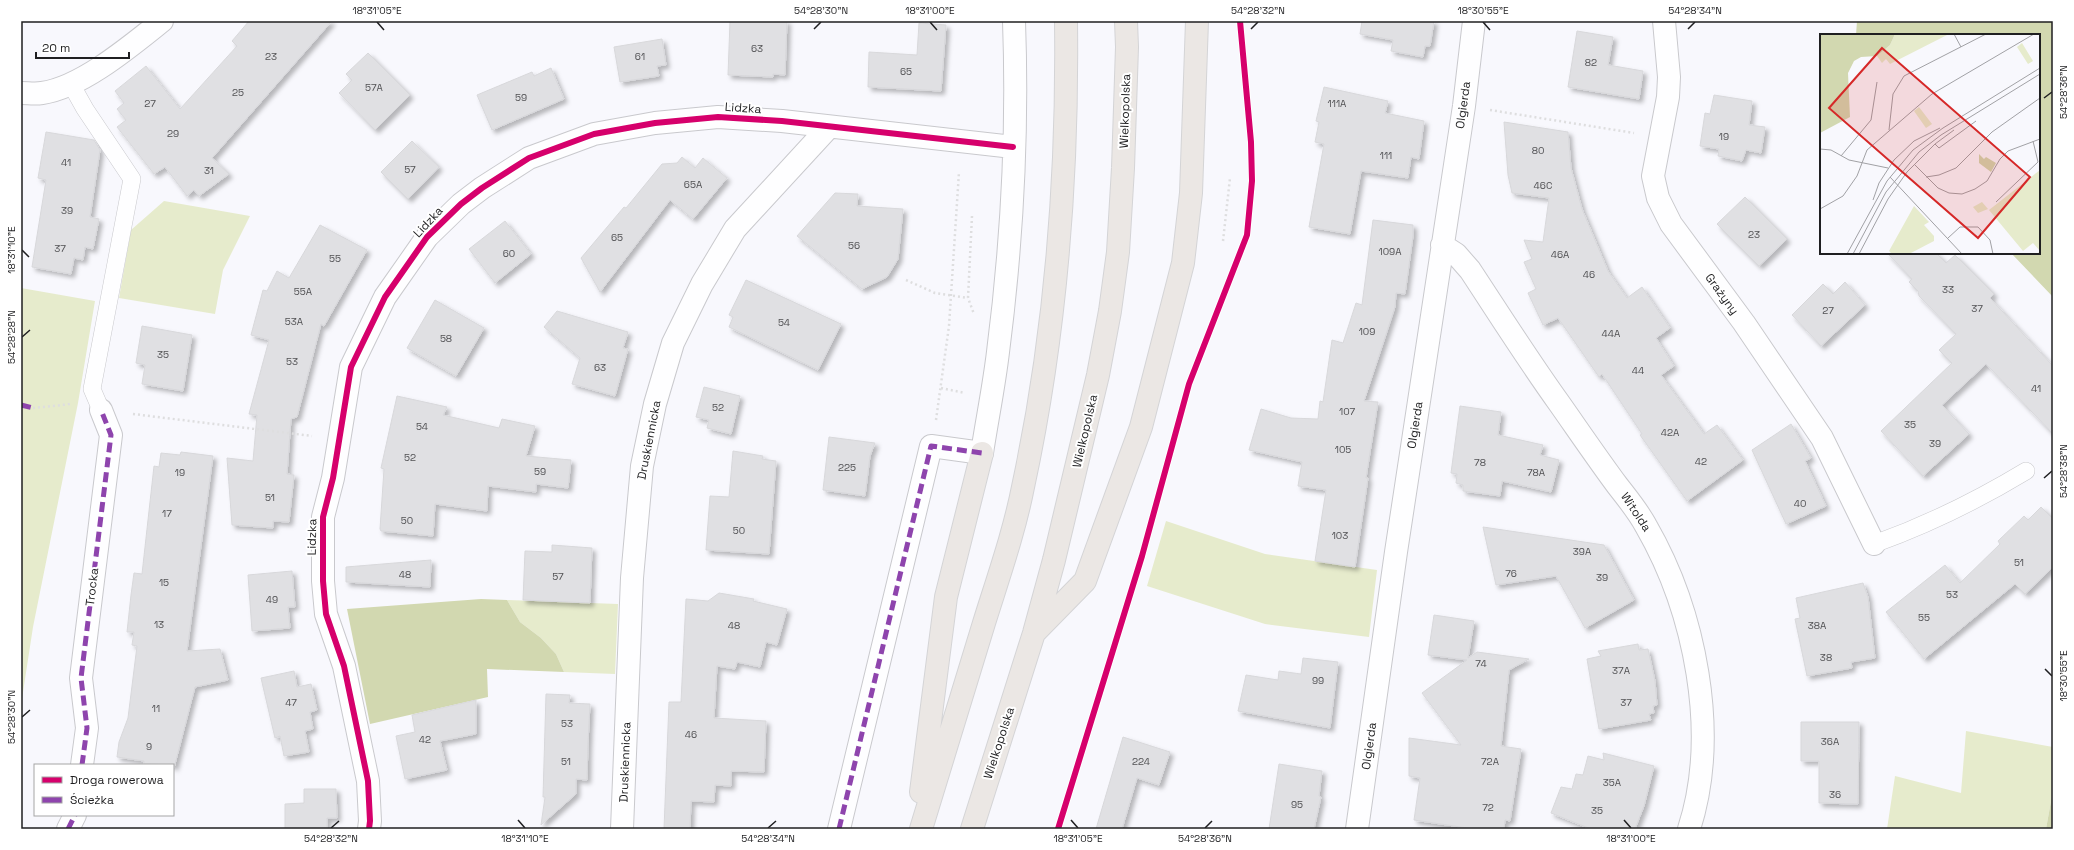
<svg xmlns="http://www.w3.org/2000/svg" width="2074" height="850" font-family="'Space Grotesk',sans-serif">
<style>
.green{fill:#e6ebcc}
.forest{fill:#d2d8b0}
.building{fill:#e0e0e3;stroke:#d8d8db;filter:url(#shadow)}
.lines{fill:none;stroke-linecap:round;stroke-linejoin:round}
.service-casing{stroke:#c9c9cd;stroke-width:18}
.minor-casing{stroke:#c9c9cd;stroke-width:24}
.primary-casing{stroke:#d4d4d6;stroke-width:24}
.path{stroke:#dededf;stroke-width:2.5;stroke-dasharray:2 3;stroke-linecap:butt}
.service{stroke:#fefeff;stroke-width:17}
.minor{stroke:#fefeff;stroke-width:22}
.primary{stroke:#ebe7e4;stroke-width:22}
.quiet{stroke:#8e44ad;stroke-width:5;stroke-dasharray:10 5;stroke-linecap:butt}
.cycleway-casing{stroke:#fff;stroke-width:8}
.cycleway{stroke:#d6006c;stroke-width:6}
.ticks{fill:none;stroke:#1f1f21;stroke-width:1.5}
.labels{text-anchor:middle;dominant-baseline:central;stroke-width:4;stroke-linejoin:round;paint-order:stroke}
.number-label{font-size:10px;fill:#515154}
.street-label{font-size:12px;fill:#1f1f21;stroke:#fff}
.inset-road{fill:none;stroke:#a1a1a5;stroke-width:1}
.view{fill:#d62828;fill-opacity:0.15;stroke:#d62828;stroke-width:2}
.inset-edge{fill:none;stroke:#1f1f21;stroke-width:2}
.neatline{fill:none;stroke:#1f1f21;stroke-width:1.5}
.ticks-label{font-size:10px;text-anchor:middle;fill:#1f1f21}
</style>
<defs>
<filter id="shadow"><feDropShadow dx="3.5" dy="3.5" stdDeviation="2" flood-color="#0004"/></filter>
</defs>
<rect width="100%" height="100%" fill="#f8f8fd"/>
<path class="green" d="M164,201L250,216L223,270L215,314L119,298L131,230Z
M21,288L95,301L78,403L33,627L21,705Z
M1166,521L1265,554L1377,570L1369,637L1265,624L1147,586Z
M507,600L618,604L615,674L564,672L556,654L541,638L520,622Z
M1966,731L2053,747V790L2046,829H1887L1895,776L1961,793Z"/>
<path class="forest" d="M1857,21H2053V297L2011,253H2039V35H1856Z
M481,599L507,600L520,622L541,638L556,654L564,672L487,669L488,697L370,724L347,609Z
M2053,790V829H2046Z"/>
<path class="building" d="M249,21H332L212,158L229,174L199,196L194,190L187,196L165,167L154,174L117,127L126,120L117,109L124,103L115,91L146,66L180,109L237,46L232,41Z
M730,21H787L785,75L773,74V77L728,75Z
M1362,21H1434L1430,46H1425L1423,57L1391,51L1393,40L1360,34Z
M919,23L946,25L941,91L868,87L869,52L917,55Z
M1577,31L1613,37L1608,65L1643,71L1639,99L1568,87Z
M662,39L666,65L657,66L659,76L620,82L614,47Z
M368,53L410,95L375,130L339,93L352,80L346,74Z
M551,68L564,99L492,130L477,95L532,72L534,76Z
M1324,87L1388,101L1385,113L1424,121L1419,159L1411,157L1408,178L1361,171L1350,234L1309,227L1324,144L1315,142L1319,122L1316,121Z
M1714,95L1752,101L1749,125L1765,127L1761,153L1746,150L1742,161L1718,156L1719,149L1700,146L1705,113L1710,114Z
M1504,122L1568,132L1571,168L1582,209L1608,271L1627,298L1642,287L1670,328L1656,338L1674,366L1661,375L1704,434L1717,425L1743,460L1687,501L1640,435L1642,434L1602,374L1599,377L1558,318L1543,325L1528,293L1536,289L1524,262L1532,259L1524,240L1543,242L1549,198L1512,193L1508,175Z
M46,132L94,140L100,150L90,217L99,219L93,249L85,247L83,260L74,258L71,274L32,267L46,180L38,178Z
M412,141L439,167L408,199L381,172Z
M682,157L695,168L703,158L727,178L693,219L670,200L600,292L581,258L624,207L626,208L662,164L677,163Z
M835,193L858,194L857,206L903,209L898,259L887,277L862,289L797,236Z
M1745,197L1787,239L1759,266L1717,224Z
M1373,220L1413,225V236L1405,294L1396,293L1395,307L1364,401L1378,402L1366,478H1368L1355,567L1315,561L1326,490L1298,486L1302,462L1249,450L1261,409L1291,418L1318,419L1320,401L1323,402L1332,340L1343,343L1356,303L1362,305Z
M505,221L531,254L495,283L469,249Z
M320,225L367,250L324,326L321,324L297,417L291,419L287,474L294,475L289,522L273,521V528L232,525L227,458L253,461L257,415L249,414L269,340L251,335L263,290L267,291L277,271L289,278Z
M1887,253H1936L1946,263L1955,255L1994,294L1990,298L2053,366V434L1986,364L1942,405L1969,434L1923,476L1881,431L1952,363L1939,350L1956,334L1919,296L1918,291L1909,282L1912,279Z
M746,280L841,324L818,370L729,327L733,317L729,315Z
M1845,282L1865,305L1821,346L1792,315L1823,284L1833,294Z
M435,300L484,328L456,376L407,348Z
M557,311L628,332L623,348L628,349L615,396L572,384L580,358L544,327Z
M142,326L192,335L183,391L142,384L145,365L136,363Z
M704,387L740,396L731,434L707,428L709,420L696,417Z
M397,396L447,407L443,415L499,428L502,419L535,426L526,456L571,460L568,488L536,484V492L488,486L487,511L435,504L433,536L381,531L380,529L384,469L381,468Z
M1460,406L1501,412L1498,435L1543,445L1540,455L1559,460L1551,492L1502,481L1500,496L1463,491V485L1456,483L1457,474L1451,473Z
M1791,424L1811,458L1805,461L1826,506L1786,524L1752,450Z
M829,437L875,443L870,456L865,496L823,490Z
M733,451L763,456L762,459L776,461L769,554L706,550L710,496L729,497Z
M181,452L213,456L187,651L220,649L228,680L195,687L174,768L173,765L144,764V761L117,757L119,742L128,718L137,646L132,645L134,632H127L131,595L134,573L142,574L154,466L159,467L161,453L180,455Z
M2041,507L2053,519V567L2025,594L2015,584L1924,659L1886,612L1945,565L1960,583L2000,544L1998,541L2024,516L2028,520Z
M1483,527L1604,545L1634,600L1585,628L1556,576L1496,585Z
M552,545L592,548L590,603L523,600L525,551L552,552Z
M431,560L430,587L346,582V567Z
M292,571L295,607H288L290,628L252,631L248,575Z
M1863,583L1868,597L1875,658L1851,662L1852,668L1807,676L1795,619L1800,618L1796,598Z
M719,593L754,599L753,601L787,609L777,645L766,642L760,667L737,662L735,669L717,666L714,718L766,721L764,772L731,771V786L715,785L714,802L691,801L690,829H664L669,702H681L686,599L708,601Z
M1434,615L1474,621L1468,658L1477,652L1529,659L1509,670L1501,746L1521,749L1510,821L1505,820L1504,829H1474L1414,820L1420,778L1409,776V738L1461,745L1422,693L1467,660L1428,655Z
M1638,644L1639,650L1648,649L1655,681L1657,705L1653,706L1654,713L1649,714L1651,720L1599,729L1587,659L1601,656L1598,651Z
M1303,658L1338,662L1330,728L1238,711L1246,675L1278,680L1279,671L1301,674Z
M294,671L297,687L311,684L317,710L310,712L313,729L305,731L309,752L284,756L280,736L275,738L261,678Z
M546,694L570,695L569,703L590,704L588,743L587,780L576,779V794L541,825L545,797H543Z
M476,700V734L440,741L447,770L405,779L396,736L415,732L412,715Z
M1801,722H1859L1858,804L1819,803V761H1801Z
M1123,737L1170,752L1159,785L1137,778L1122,829H1096Z
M1603,753L1654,766L1644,806L1635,829H1591L1551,813L1561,787L1572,789L1576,774L1583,775L1588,756L1604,760Z
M1279,764L1322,771L1319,796L1321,797L1314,829H1269Z
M304,789H336L337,818H327V829H285V804L304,803Z"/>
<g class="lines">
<defs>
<path id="service" d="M71,84L85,109L132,179L92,389L101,410
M1874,544C1927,525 1978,500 2026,471"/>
<path id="minor" d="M1664,21L1669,77L1668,97L1653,176L1658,198L1671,224L1744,323L1822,438L1874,544
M21,93C28,93 35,94 42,93C81,88 132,45 162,21
M1442,245L1456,254L1470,270C1499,314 1528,360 1559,403C1578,430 1597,458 1617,485C1627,498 1638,511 1646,526C1695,611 1720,733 1689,829
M82,765L87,728L81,678L111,435L101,410
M68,829L75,815
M369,829L370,821L368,781L344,666L326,614L323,581V517L333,478L351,367L385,297L427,237L461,204L482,188L529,158L594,134L655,123L718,117L782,121L1013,147
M622,829L632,578L642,466L655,404L673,343L702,284L735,229L828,128
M839,829L931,446L982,453C987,420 994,386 998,352C1012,243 1018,130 1014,21
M1357,829L1396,552L1464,106L1474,21"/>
<path id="primary" d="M1035,632L1085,581L1141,427L1183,263L1191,193L1197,21
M921,792L946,597L982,453
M921,829C942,760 963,691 984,623C998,578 1014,533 1023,487C1056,334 1068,177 1066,21
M972,829L1034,633L1054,560L1098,375L1110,311L1118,252L1123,168L1127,47L1126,21"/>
</defs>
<use href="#service" class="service-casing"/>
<use href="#minor" class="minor-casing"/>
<use href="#primary" class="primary-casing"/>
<path class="path" d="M1490,110L1634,133
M972,216L968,298L974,314
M1223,241L1230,178
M906,280L935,293L968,298
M941,388L965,393
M33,408L71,404
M133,414L312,436
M936,420L949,326L959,172"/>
<use href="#service" class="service"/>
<use href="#minor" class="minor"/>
<use href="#primary" class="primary"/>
<path class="quiet" d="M21,405L33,408
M82,765L87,728L81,678L111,435L101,410
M68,829L75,815
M839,829L931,446L982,453"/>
<defs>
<path id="cycleway" d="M369,829L370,821L368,781L344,666L326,614L323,581V517L333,478L351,367L385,297L427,237L461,204L482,188L529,158L594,134L655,123L718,117L782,121L1013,147
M1058,829L1142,556L1189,384L1247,235L1252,181L1251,142L1240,21"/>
</defs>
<use href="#cycleway" class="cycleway-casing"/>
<use href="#cycleway" class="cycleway"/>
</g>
<path class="ticks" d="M377,22L384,30M930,22L937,30M1483,22L1490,30M814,29L821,22M1251,29L1258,22M1688,29L1695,22M2044,98L2052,92M22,250L29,257M22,337L30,330M2044,478L2052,471M2045,669L2052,676M22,717L30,710M518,820L525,828M1071,820L1078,828M1624,820L1631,828M331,828L339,821M768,828L776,821M1205,828L1212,821"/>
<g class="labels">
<g class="number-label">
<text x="757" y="48">63</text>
<text x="271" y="56">23</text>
<text x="640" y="56">61</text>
<text x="1591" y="62">82</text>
<text x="906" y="71">65</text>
<text x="374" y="87">57A</text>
<text x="238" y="92">25</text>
<text x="521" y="97">59</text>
<text x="150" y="103">27</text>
<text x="1337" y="103">111A</text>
<text x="173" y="133">29</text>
<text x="1724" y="136">19</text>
<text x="1538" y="150">80</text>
<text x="1386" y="155">111</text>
<text x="66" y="162">41</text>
<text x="410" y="169">57</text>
<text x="209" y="170">31</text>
<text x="693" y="184">65A</text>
<text x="1543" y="185">46C</text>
<text x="67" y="210">39</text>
<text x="1754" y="234">23</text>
<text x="617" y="237">65</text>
<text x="854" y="245">56</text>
<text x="60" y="248">37</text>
<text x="1390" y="251">109A</text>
<text x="509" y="253">60</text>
<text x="1560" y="254">46A</text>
<text x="335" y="258">55</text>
<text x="1589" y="274">46</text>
<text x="1948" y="289">33</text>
<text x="303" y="291">55A</text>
<text x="1977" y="308">37</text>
<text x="1828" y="310">27</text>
<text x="294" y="321">53A</text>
<text x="784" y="322">54</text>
<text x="1367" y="331">109</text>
<text x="1611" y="333">44A</text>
<text x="446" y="338">58</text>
<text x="163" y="354">35</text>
<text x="292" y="361">53</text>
<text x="600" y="367">63</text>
<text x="1638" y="370">44</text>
<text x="2036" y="388">41</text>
<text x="718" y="407">52</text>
<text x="1347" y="411">107</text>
<text x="1910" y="424">35</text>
<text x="422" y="426">54</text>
<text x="1670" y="432">42A</text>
<text x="1935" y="443">39</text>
<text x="1343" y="449">105</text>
<text x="410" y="457">52</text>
<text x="1701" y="461">42</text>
<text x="1480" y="462">78</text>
<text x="847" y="467">225</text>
<text x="540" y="471">59</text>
<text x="180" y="472">19</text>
<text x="1536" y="472">78A</text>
<text x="270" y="497">51</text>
<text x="1800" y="503">40</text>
<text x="167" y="513">17</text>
<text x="407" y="520">50</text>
<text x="739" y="530">50</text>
<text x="1340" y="535">103</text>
<text x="1582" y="551">39A</text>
<text x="2019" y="562">51</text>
<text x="1511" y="573">76</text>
<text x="405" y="574">48</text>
<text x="558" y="576">57</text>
<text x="1602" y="577">39</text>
<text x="164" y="582">15</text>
<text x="1952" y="594">53</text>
<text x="272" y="599">49</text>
<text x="1924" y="617">55</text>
<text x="159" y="624">13</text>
<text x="734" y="625">48</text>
<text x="1817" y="625">38A</text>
<text x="1826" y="657">38</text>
<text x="1481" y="663">74</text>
<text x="1621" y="670">37A</text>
<text x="1318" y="680">99</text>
<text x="291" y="702">47</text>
<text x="1626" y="702">37</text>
<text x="156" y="708">11</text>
<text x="567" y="723">53</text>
<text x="691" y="734">46</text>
<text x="425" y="739">42</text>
<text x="1830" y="741">36A</text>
<text x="149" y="746">9</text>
<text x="566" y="761">51</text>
<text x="1141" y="761">224</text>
<text x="1490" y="761">72A</text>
<text x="1612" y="782">35A</text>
<text x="1835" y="794">36</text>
<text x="1297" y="804">95</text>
<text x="1488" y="807">72</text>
<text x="1597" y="810">35</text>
</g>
<g class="street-label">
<text transform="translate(1463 105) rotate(-82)">Olgierda</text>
<text transform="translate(743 108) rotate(4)">Lidzka</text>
<text transform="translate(1125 111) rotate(-88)">Wielkopolska</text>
<text transform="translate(428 222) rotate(-47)">Lidzka</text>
<text transform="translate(1722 294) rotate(54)">Grażyny</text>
<text transform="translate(1415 425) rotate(-81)">Olgierda</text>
<text transform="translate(1085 431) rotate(-77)">Wielkopolska</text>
<text transform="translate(649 440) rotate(-79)">Druskiennicka</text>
<text transform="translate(1636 512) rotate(56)">Witolda</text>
<text transform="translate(312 537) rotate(-89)">Lidzka</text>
<text transform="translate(92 587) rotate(-83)">Trocka</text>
<text transform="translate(999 743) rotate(-72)">Wielkopolska</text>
<text transform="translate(1369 746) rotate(-82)">Olgierda</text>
<text transform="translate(625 762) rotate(-88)">Druskiennicka</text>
</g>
</g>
<g transform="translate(1820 34)">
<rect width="220" height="220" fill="#f8f8fd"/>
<path d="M75,0H129L70,30L66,25L62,29L57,22L70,11ZM202,9L213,27L208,30L197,13ZM99,73L112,90L106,94L94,77ZM220,136V220H217L220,217L213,209L203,217L169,176ZM162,168L168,175L158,179L153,173ZM94,172L109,188L104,191L114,202V207L89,220H72L69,217Z" fill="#e6ebcc"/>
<path d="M0,0H75L70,11L57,22L41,23L34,27L28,39L30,83L0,99ZM159,120L164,125L166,123L176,129L171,138L159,129Z" fill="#d2d8b0"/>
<path class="inset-road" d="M134,0L141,13M69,96L73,60L84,42L166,0M115,110L134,96M0,115L11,116L29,126L68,134M21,122L51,86L57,48M94,130L118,154L129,159L142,160L155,155L167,147L180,125L188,117L220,105M70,143L142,220M106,143L119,141L136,134L172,98L220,64M53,166L59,149L74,126L94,107L120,94M176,168L218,128L213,107M0,175L23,162L37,142L47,116L112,60L214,0M128,204L140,193H158L170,206L173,220M27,220L67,147L93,116L123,94L220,34M33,220L66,158L99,118L121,101L220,40M39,220L68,165L87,138L115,110L119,114L156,87"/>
<path class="view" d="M62,14L210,143L158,204L9,74Z"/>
<rect width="220" height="220" class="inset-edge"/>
</g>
<rect width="2074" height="850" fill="none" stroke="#ffffff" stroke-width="44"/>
<rect x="34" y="764" width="140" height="52" fill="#ffffff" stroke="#a5a5a6"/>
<rect x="42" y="777" width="20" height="6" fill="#d6006c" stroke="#a5a5a6"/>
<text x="70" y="784" font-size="12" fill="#1f1f21">Droga rowerowa</text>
<rect x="42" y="797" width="20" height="6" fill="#8e44ad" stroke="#a5a5a6"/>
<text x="70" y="804" font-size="12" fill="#1f1f21">Ścieżka</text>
<path d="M36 52v6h93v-6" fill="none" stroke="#1f1f21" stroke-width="2"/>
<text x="42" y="52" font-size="12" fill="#1f1f21" stroke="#ffffff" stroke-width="3" paint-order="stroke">20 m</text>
<rect x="22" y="22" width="2030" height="806" class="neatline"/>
<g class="ticks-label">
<text x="377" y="14">18°31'05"E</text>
<text x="821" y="14">54°28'30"N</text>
<text x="930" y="14">18°31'00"E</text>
<text x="1258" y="14">54°28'32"N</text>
<text x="1483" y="14">18°30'55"E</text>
<text x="1695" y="14">54°28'34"N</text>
<text transform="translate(2063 92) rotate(-90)" y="4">54°28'36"N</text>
<text transform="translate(11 250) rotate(-90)" y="4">18°31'10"E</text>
<text transform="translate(11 337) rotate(-90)" y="4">54°28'28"N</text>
<text transform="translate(2063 471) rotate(-90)" y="4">54°28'38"N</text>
<text transform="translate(2063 676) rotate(-90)" y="4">18°30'55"E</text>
<text transform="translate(11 717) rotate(-90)" y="4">54°28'30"N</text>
<text x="331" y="842">54°28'32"N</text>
<text x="525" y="842">18°31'10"E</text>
<text x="768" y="842">54°28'34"N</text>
<text x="1078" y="842">18°31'05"E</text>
<text x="1205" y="842">54°28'36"N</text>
<text x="1631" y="842">18°31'00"E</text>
</g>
</svg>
